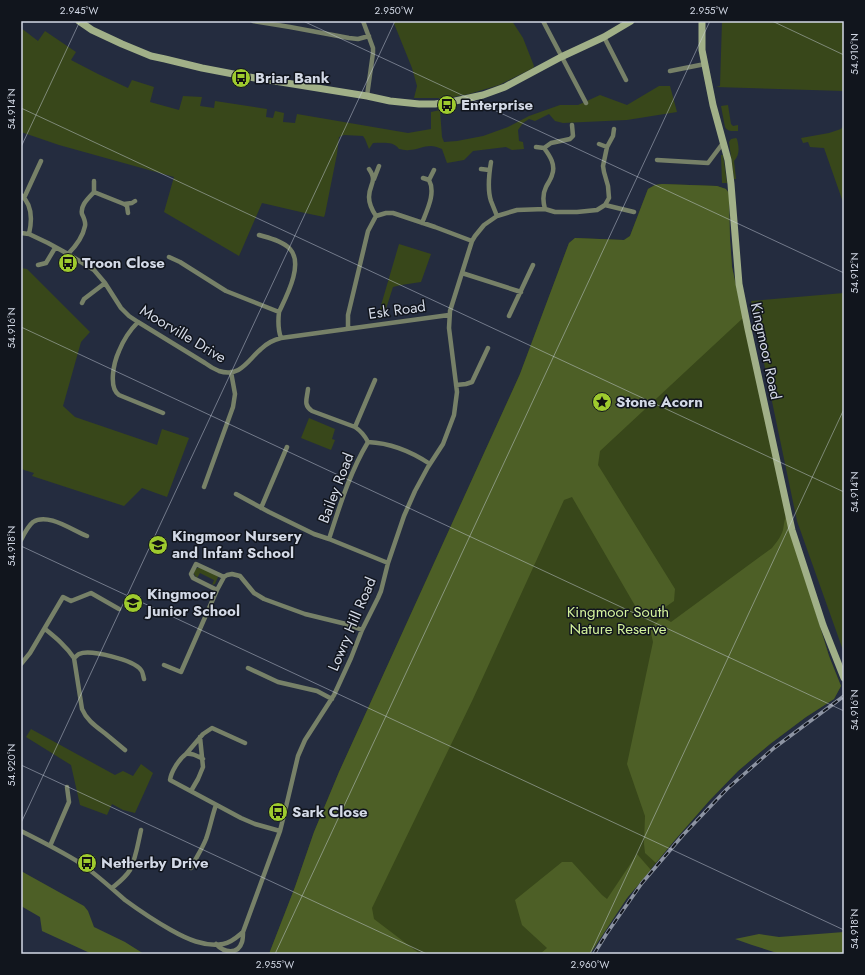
<svg xmlns="http://www.w3.org/2000/svg" width="865" height="975" font-family="Jost,sans-serif">
<style>
.green{fill:#38471a}
.forest{fill:#4d5f26}
.lines{fill:none;stroke-linecap:round;stroke-linejoin:round}
.street{stroke:#778168;stroke-width:4.5}
.secondary{stroke:#a1b088;stroke-width:7}
.rail-casing{stroke:#8d94a3;stroke-width:3.5}
.rail{stroke:#11151d;stroke-width:2;stroke-dasharray:6;stroke-linecap:butt}
.ticks{fill:none;stroke:#d3d9e6;stroke-width:1;stroke-opacity:0.45}
.labels{text-anchor:middle;dominant-baseline:central;stroke-width:3;stroke-linejoin:round;paint-order:stroke}
.poi-label{font-size:15px;font-weight:bold;fill:#d3d9e6;stroke:#11151d;text-anchor:start}
.street-label{font-size:15px;fill:#d3d9e6;stroke:#11151d}
.park-label{font-size:15px;fill:#d3f29c;stroke:#11151d}
.neatline{fill:none;stroke:#d3d9e6;stroke-width:1.5}
.ticks-label{font-size:10px;text-anchor:middle;fill:#d3d9e6}
</style>
<rect width="100%" height="100%" fill="#242c3f"/>
<path class="green" d="M393,21H512L523,38L534,66L533,68L499,85L469,94L448,98H414L417,86L412,68Z
M722,21H844V91L716,87L720,86Z
M21,28L38,41L45,31L76,52L71,60L98,74L128,88L132,80L154,87L150,102L179,110L183,96L202,97L200,106L214,108L215,101L267,109L266,117L273,118L275,111L284,113L283,122L295,123L297,114L408,133L431,129V112L440,110L442,137L444,142L457,141L483,136L508,127L529,116L560,105H578L600,95L627,105L659,86H670L677,112L627,120L563,123L555,121L549,114L535,121L529,119L523,123L518,130L519,141L523,142L524,149L512,150L506,147L473,151L464,160L447,163L442,149C428,142 423,149 409,150C406,151 402,149 399,149C394,141 382,143 373,143L369,149L365,139L363,136L344,135L339,137L337,154L325,214L324,217L305,213L262,203L239,256L164,212L174,177L59,145L21,132Z
M728,105L731,124L733,126L738,125V131C733,131 728,132 725,127L721,106Z
M844,124V205L824,148L810,147L808,142L803,143L801,138L829,133L841,129Z
M736,138L737,139C739,147 740,155 734,161L736,179H734L729,142L731,139Z
M721,155H723L727,183H722Z
M662,184L717,186L726,189L732,267L786,516L829,656L841,686L834,699L806,717L770,744L738,771L709,801L674,841L627,898L590,954H269L295,887L314,832L339,772L520,374L569,243L575,238L624,240L630,236L648,189L655,185Z
M399,244L431,254L421,282L401,285L393,287L383,318L377,319Z
M21,268L27,269L90,332L81,342L63,406L75,417L157,445L162,429L189,438L167,497L142,488L124,506L32,476L34,473L24,470L21,468Z
M844,293V653L797,521L751,301Z
M309,418L335,429L332,439L335,440L331,450L301,438Z
M197,568H201L217,575L218,577L215,584L212,585L214,580L200,573L197,578L194,574V571Z
M31,729L115,775L123,771L133,776L141,764L153,773L135,813L123,810L112,804L107,815L80,805L71,765L26,737Z"/>
<path class="forest" d="M662,184L717,186L726,189L729,193L730,238L732,267L743,318L600,451L598,465L675,589L674,601L648,619L641,616L572,497L564,500L473,699L372,908L374,919L420,954H269L295,887L314,832L339,772L520,374L569,243L575,238L624,240L630,236L648,189L655,185Z
M786,516L829,656L841,686L834,699L806,717L770,744L738,771L709,801L674,841L656,863L645,853L644,844L645,816L627,764L653,642L650,628L662,617L671,622L772,548C776,543 781,537 783,530C784,525 784,521 786,516Z
M637,854L651,870L627,898L590,954H540L547,948L522,925L515,900L562,862H572L602,895L607,899Z
M21,871L84,906L88,911L94,927L125,942L144,954H92L42,931L40,917L21,906Z
M844,932V952L843,954H780L752,945L735,939L759,934L779,937Z"/>
<g class="lines">
<path class="street" d="M253,21L290,27L349,38L358,39L369,36
M363,21L373,48V53L367,96
M543,21L586,103
M604,37L626,80
M670,71L705,64
M599,144L607,147L603,166L604,172L608,186L609,198L605,205
M536,147L544,148
M607,147L613,136L614,129
M657,160L708,163L723,143
M491,162C489,174 487,189 491,201C493,206 495,211 497,216
M369,169C378,182 369,184 369,197C369,204 372,210 376,216
M481,169L489,170
M374,179L379,166
M429,180L434,170
M94,192L124,204L132,203L135,201
M21,195C33,205 32,221 29,234
M24,198L41,161
M124,204L127,206L128,213
M545,209C543,202 543,193 546,187C548,183 551,179 552,175C556,165 550,156 544,148L551,143L570,139L573,136L572,125
M422,223C427,210 436,193 429,180L423,178
M21,233L29,234L48,243L68,254L94,270L105,283L121,308L129,316L138,322L205,363C209,366 214,369 219,371C240,378 248,360 261,349C267,343 273,340 281,338L449,315
M259,235C269,238 283,241 290,249C304,264 286,297 279,312C278,321 278,330 281,338
M68,254C75,247 83,236 85,226C86,222 84,218 82,214C80,205 89,198 94,192V181
M169,257L180,262L226,291L279,312
M38,265L46,263L55,248
M462,273L521,292
M82,303L84,299L105,283
M509,316L533,265
M138,322C130,330 123,341 119,351C114,362 108,387 119,395L163,413
M348,329V315L368,231L376,216L386,213H393L435,227L472,241
M456,385L466,384L472,382L488,348
M308,389C307,399 303,405 312,411L355,427C361,431 365,436 368,442
M355,427L375,380
M204,487L233,407L235,394L231,372
M236,494L269,512L314,534L329,539L388,563
M261,508L287,447
M329,539C340,505 350,472 368,442C391,443 412,452 430,464
M21,540C24,534 28,526 33,522C48,512 73,531 87,536
M217,590L193,578L191,574L196,564L224,577
M45,629C56,638 66,646 74,658L82,709C87,721 97,727 107,735C113,740 119,745 125,750
M74,658C76,657 77,655 79,654C90,649 134,660 141,670C143,672 143,676 144,679
M21,664L30,653L63,597L71,601L91,593L119,609
M164,665L181,672L217,590L224,577L227,575L232,574L240,576L254,593L264,599L305,614L346,624L362,630
M248,668L278,682L317,691L332,699
M245,743L212,728L203,734L186,754C179,759 171,772 170,780L241,818L255,824L280,831
M186,754C193,753 197,756 203,759
M191,791L198,779L203,767L200,737
M21,831C41,841 61,851 80,863C96,874 110,887 125,900C140,911 155,921 171,930C187,939 204,947 223,944C231,943 237,937 243,932L280,831L285,811L298,756L305,740L334,695L351,658L362,630L378,598L381,591L388,563L404,516L415,491L428,467L443,444L454,415L457,392L449,328L450,311L472,241L475,236L484,225L497,216L517,210L545,209L555,212H577L597,210L605,205L634,212
M50,846L69,802L67,787
M191,868C196,858 202,849 206,839C210,828 212,816 216,805
M112,888C118,883 125,878 130,870C136,858 138,843 141,830
M216,944C224,953 238,955 242,942C243,939 243,935 243,932"/>
<path class="secondary" d="M79,21L92,30L122,44L151,56L165,59L202,68L249,77L367,96L390,101L419,104H435L455,101L483,95L505,87L561,57L604,37L631,21
M702,21V50L713,105L728,160L731,184L739,284L748,329L792,530L823,625L844,678"/>
<defs>
<path id="rail" d="M594,954L607,933L642,883L683,835L727,789L774,748L844,696"/>
</defs>
<use href="#rail" class="rail-casing"/>
<use href="#rail" class="rail"/>
</g>
<path class="ticks" d="M303,21L844,273M772,21L844,55M21,108L844,492M21,147L80,21M21,327L844,711M21,546L844,930M21,765L427,954M21,823L395,21M275,954L710,21M590,954L844,409"/>
<defs>
<symbol id="bus-disc" viewBox="-11 -11 22 22"><circle r="9.5" fill="#9eca2e" stroke="#11151d"/><path d="M-5-6H5V4H4V6H2V4H-2V6H-4V4H-5ZM-3.5-4V0h7V-4ZM-3.5 1.2v1.5H-2V1.2ZM2 1.2v1.5H3.5V1.2Z" fill="#111"/></symbol>
<symbol id="sight-disc" viewBox="-11 -11 22 22"><circle r="9.5" fill="#9eca2e" stroke="#11151d"/><path d="M0-6L1.8-2.2L6-1.7L2.9 1.2L3.7 5.4L0 3.3L-3.7 5.4L-2.9 1.2L-6-1.7L-1.8-2.2Z" fill="#111"/></symbol>
<symbol id="school-disc" viewBox="-11 -11 22 22"><circle r="9.5" fill="#9eca2e" stroke="#11151d"/><path d="M0-5L7-2L0 1L-7-2ZM-4 1L0 2.5L4 1V4Q0 6-4 4Z" fill="#111"/></symbol>
</defs>
<g fill-rule="evenodd">
<use href="#bus-disc" x="230" y="67" width="22" height="22"/>
<use href="#bus-disc" x="436" y="94" width="22" height="22"/>
<use href="#bus-disc" x="57" y="252" width="22" height="22"/>
<use href="#sight-disc" x="591" y="391" width="22" height="22"/>
<use href="#school-disc" x="147" y="534" width="22" height="22"/>
<use href="#school-disc" x="122" y="592" width="22" height="22"/>
<use href="#bus-disc" x="267" y="801" width="22" height="22"/>
<use href="#bus-disc" x="76" y="852" width="22" height="22"/>
</g>
<g class="labels">
<g class="poi-label">
<text x="255" y="78">Briar Bank</text>
<text x="461" y="105">Enterprise</text>
<text x="82" y="263">Troon Close</text>
<text x="616" y="402">Stone Acorn</text>
<text x="172" y="536">Kingmoor Nursery<tspan x="172" dy="17">and Infant School</tspan></text>
<text x="147" y="594">Kingmoor<tspan x="147" dy="17">Junior School</tspan></text>
<text x="292" y="812">Sark Close</text>
<text x="101" y="863">Netherby Drive</text>
</g>
<g class="street-label">
<text transform="translate(397 310) rotate(-8)">Esk Road</text>
<text transform="translate(183 334) rotate(31)">Moorville Drive</text>
<text transform="translate(766 351) rotate(78)">Kingmoor Road</text>
<text transform="translate(336 488) rotate(-69)">Bailey Road</text>
<text transform="translate(352 624) rotate(-67)">Lowry Hill Road</text>
</g>
<g class="park-label">
<text x="618" y="612">Kingmoor South<tspan x="618" dy="17">Nature Reserve</tspan></text>
</g>
</g>
<rect width="865" height="975" fill="none" stroke="#11151d" stroke-width="44"/>
<rect x="22" y="22" width="821" height="931" class="neatline"/>
<g class="ticks-label">
<text x="79" y="14">2.945°W</text>
<text x="394" y="14">2.950°W</text>
<text x="709" y="14">2.955°W</text>
<text transform="translate(854 54) rotate(-90)" y="4">54.910°N</text>
<text transform="translate(11 109) rotate(-90)" y="4">54.914°N</text>
<text transform="translate(854 273) rotate(-90)" y="4">54.912°N</text>
<text transform="translate(11 328) rotate(-90)" y="4">54.916°N</text>
<text transform="translate(854 492) rotate(-90)" y="4">54.914°N</text>
<text transform="translate(11 546) rotate(-90)" y="4">54.918°N</text>
<text transform="translate(854 710) rotate(-90)" y="4">54.916°N</text>
<text transform="translate(11 765) rotate(-90)" y="4">54.920°N</text>
<text transform="translate(854 929) rotate(-90)" y="4">54.918°N</text>
<text x="275" y="968">2.955°W</text>
<text x="590" y="968">2.960°W</text>
</g>
</svg>
